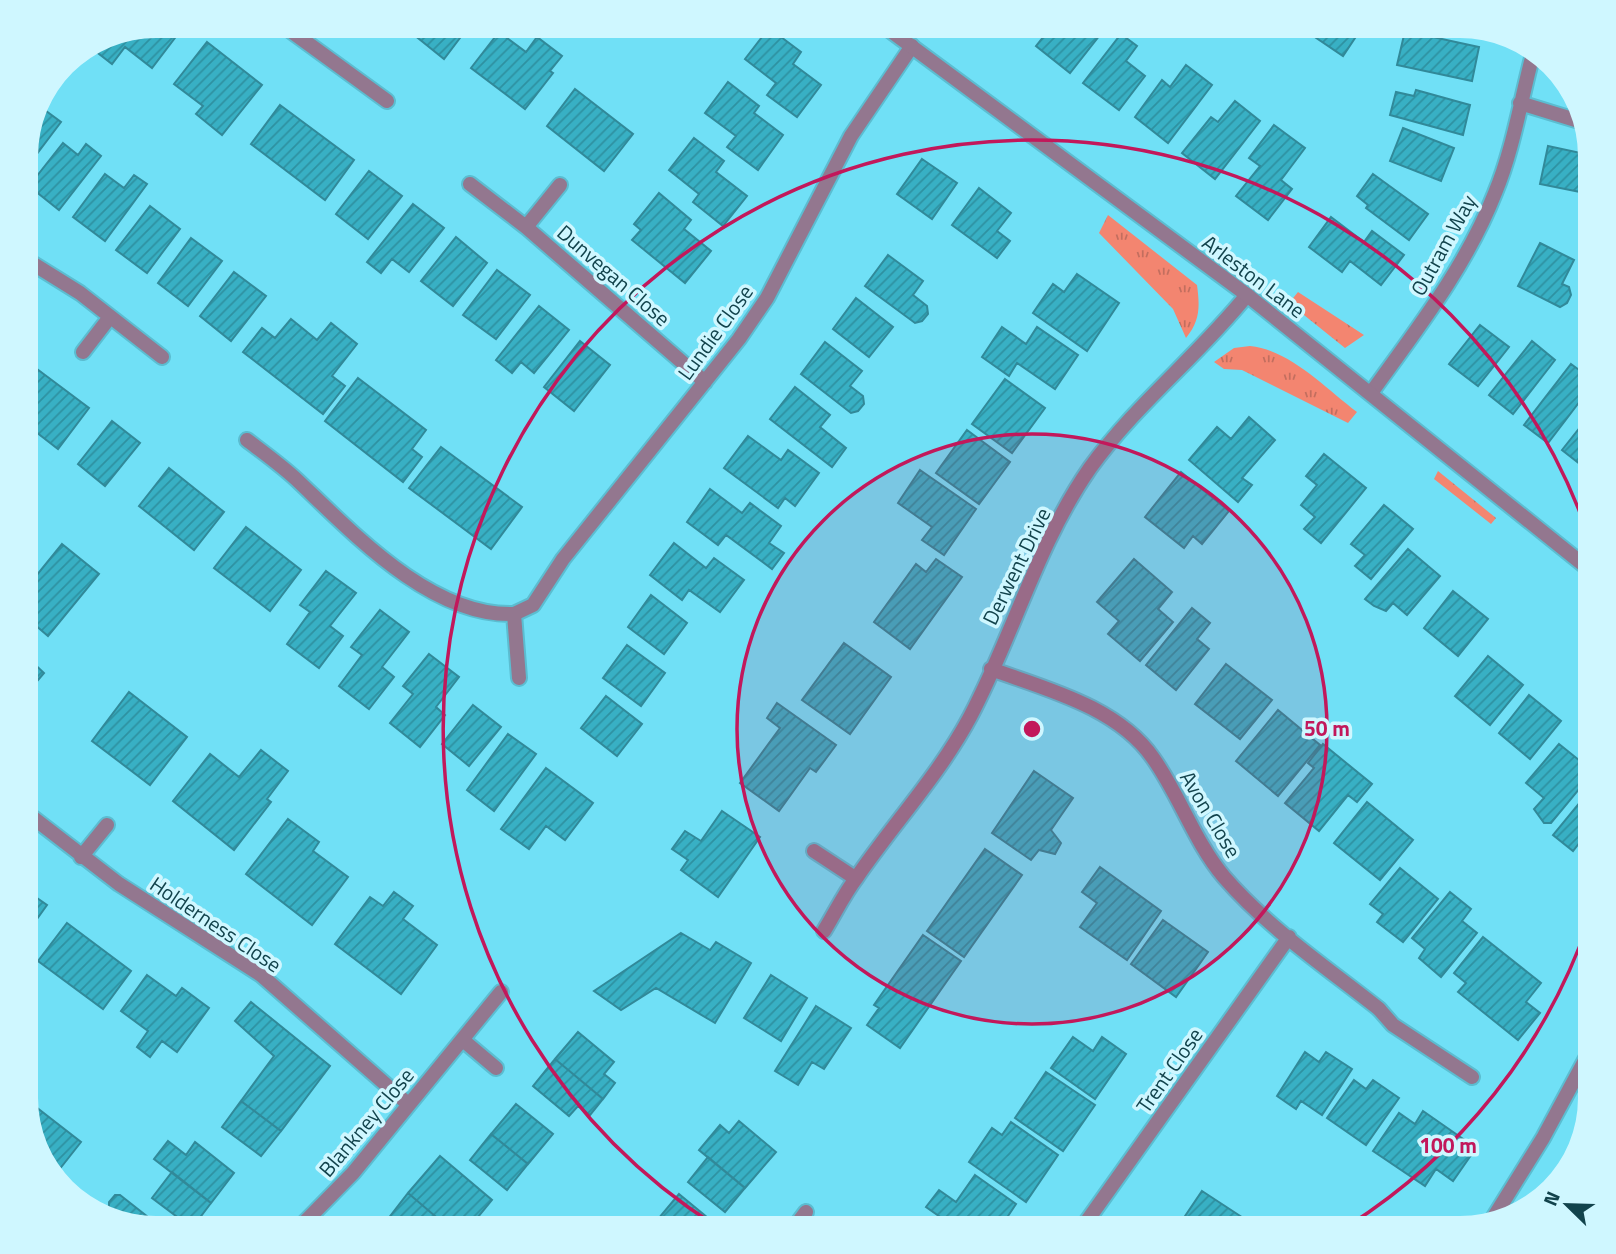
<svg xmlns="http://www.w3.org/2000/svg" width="1616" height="1254" font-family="'Titillium Web',sans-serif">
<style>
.grass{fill:url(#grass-tufts)}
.building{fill:url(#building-hatch);stroke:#318999;stroke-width:2}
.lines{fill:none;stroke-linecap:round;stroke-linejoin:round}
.service-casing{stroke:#5bbdd1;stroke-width:18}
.minor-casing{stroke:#5bbdd1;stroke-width:18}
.tertiary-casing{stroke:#5bbdd1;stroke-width:18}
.service{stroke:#93778f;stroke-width:14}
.minor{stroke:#93778f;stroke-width:14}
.tertiary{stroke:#93778f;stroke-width:14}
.ring{fill:none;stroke:#c2185b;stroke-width:3.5}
.labels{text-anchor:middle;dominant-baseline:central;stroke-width:7;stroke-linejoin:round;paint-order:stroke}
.street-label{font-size:21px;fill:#12434c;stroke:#cff7ff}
.centre{fill:#c2185b;stroke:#cff7ff;stroke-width:3.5}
.ring-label{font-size:21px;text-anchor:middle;font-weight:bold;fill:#c2185b;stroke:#cff7ff;stroke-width:7;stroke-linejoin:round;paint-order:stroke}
</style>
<defs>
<pattern id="grass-tufts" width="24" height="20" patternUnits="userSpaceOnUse" patternTransform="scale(1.75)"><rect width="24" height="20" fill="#f38570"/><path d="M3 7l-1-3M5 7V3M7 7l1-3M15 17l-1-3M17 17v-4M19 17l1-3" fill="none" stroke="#c36e5e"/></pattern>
<pattern id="building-hatch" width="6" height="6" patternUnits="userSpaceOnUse" patternTransform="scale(1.75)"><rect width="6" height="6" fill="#38b0c4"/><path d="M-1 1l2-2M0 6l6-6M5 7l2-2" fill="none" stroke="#2e91a1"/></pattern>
</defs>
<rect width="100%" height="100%" fill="#70e0f6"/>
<path class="grass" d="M1108,215L1197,285C1200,307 1200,321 1186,338L1173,309L1099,233Z
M1298,292L1364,335L1345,348L1289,303Z
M1250,346C1290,350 1325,388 1357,412L1348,423L1242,370L1224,369L1214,362L1234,348Z
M1438,471L1496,518L1491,524L1434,479Z"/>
<path class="building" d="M156,26H184L152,68L125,47L112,64L94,50Z
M403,26H469L444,59Z
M1052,26H1107L1070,73L1036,46Z
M1305,26H1363L1343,56L1303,29Z
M769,28L801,52L793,64L821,85L797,117L767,95L776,83L745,59Z
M1405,31L1479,47L1472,81L1397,65Z
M499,32L526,52L537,37L562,56L550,71L553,73L525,109L471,68Z
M1121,34L1137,46L1126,61L1145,76L1119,110L1083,83Z
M207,42L262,85L222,135L196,114L203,106L174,84Z
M1186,65L1212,85L1168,143L1135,117L1162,80L1170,87Z
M728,82L759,106L754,113L783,135L758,170L727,147L736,136L705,113Z
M575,89L633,134L604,171L547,126Z
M1416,90L1470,105L1463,135L1390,115L1396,92L1414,96Z
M1235,101L1260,121L1215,179L1182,153L1211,117L1218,122Z
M38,105L61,122L27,167V147Z
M280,105L354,160L325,200L251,144Z
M1274,125L1305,148L1281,180L1292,189L1268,220L1236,196L1260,166L1249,158Z
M1403,128L1454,148L1441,181L1390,161Z
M694,138L724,161L716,172L747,196L723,226L693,202L699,194L669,170Z
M63,143L78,155L86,144L101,156L59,210L29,186Z
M1548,146L1590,155V194L1540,184Z
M922,159L957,183L932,219L897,194Z
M369,171L402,196L368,239L336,214Z
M105,174L124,188L134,175L147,184L105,241L73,217Z
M1373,174L1428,214L1409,240L1366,208L1368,205L1357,196Z
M979,188L1011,213L997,231L1010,241L997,258L952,225Z
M659,193L691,220L684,229L711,251L685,283L632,240L641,230L634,224Z
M413,204L444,228L409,272L392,259L381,273L367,262Z
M150,206L180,229L147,273L116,250Z
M1331,217L1364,242L1372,231L1404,255L1381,285L1350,261L1342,272L1309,247Z
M456,237L487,263L453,306L421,281Z
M191,238L222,261L188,306L158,283Z
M1540,243L1574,260L1562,284L1569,287L1571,295L1567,303L1560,307L1518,286Z
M888,255L923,281L913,295L927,306L928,314L922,321L915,323L865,286Z
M497,270L530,295L496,339L463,315Z
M234,272L266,296L231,341L200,316Z
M1077,274L1119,303L1087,351L1033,313L1053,284L1064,292Z
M856,298L893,327L869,357L833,329Z
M539,306L569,330L534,373L521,362L512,373L496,360Z
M291,319L317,340L331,323L357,344L332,376L345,386L323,414L243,352L262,328L275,338Z
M1480,325L1509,347L1478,386L1449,364Z
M1002,327L1026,344L1037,327L1078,355L1055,389L1017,363L1009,376L982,357Z
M580,341L610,365L574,411L544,387Z
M1532,341L1555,360L1513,414L1489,395Z
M825,342L862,371L850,386L863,396L864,404L858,411L851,413L801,374Z
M1571,364L1590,378V388L1548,443L1524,425Z
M33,366L89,408L58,449L27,425V374Z
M358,378L426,430L412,449L422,457L403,482L325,421Z
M1005,379L1045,408L1012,453L972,424Z
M795,387L830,415L820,427L846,448L832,467L770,419Z
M1589,416L1590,417V472L1562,450Z
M1249,417L1275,440L1242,478L1252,485L1238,502L1189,460L1217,427L1231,439Z
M112,421L140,443L105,486L78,464Z
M967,430L1010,462L979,504L936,473Z
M748,436L781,460L788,450L819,473L795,506L785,498L778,508L724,468Z
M441,447L522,507L491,549L409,488Z
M1324,454L1366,488L1321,543L1304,529L1315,517L1301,505L1317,485L1306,476Z
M169,468L224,512L194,550L139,506Z
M920,470L976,509L944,555L922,540L932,527L898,503Z
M1181,472L1229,511L1202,544L1193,536L1184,548L1145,517Z
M710,489L742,513L750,503L781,526L769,543L784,553L772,569L726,535L718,545L687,522Z
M1384,505L1413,529L1371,579L1355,566L1365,555L1351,544Z
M246,527L301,570L270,611L214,568Z
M674,543L706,568L714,558L744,580L720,612L689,590L682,600L650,575Z
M62,544L99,574L48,636L27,618V587Z
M1408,549L1440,576L1407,615L1393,603L1386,611L1374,606L1365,599Z
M936,559L962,577L910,649L874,622L916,564L926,572Z
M1134,559L1172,592L1158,609L1173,622L1140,661L1108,634L1119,621L1097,602Z
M326,571L356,593L330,626L343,636L319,668L287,644L310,612L300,605Z
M1453,591L1488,619L1458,656L1424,628Z
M651,595L687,623L664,654L628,627Z
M1192,608L1210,623L1197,639L1209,649L1176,690L1146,665Z
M380,610L409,632L382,667L394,677L369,709L339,686L362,655L351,647Z
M844,643L891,677L850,734L802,700Z
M627,645L665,673L641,706L603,678Z
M429,654L459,677L436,707L445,715L420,747L390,723L413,694L403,686Z
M1488,656L1523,685L1490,725L1455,696Z
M27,657L44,673L27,693Z
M1226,664L1272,700L1240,739L1195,704Z
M129,692L187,737L150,785L92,741Z
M1529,695L1561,721L1530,759L1499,733Z
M606,696L642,724L617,756L581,728Z
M777,703L836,745L816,772L810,768L779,811L740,783L780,728L767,718Z
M473,705L501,727L469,766L442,744Z
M1278,710L1320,745L1278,796L1236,761Z
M508,734L536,754L494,811L467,790Z
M1323,744L1372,784L1357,802L1348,795L1319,831L1285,803L1314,768L1308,763Z
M1559,744L1590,769V776L1551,823H1544L1534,809L1544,798L1526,783Z
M261,750L288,771L267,799L271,802L234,850L173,801L210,754L239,777Z
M546,768L593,803L565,840L546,826L529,849L501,829Z
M1034,771L1073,798L1051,830L1061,843L1055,854L1039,850L1031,860L992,833Z
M1590,790V835L1587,833L1573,851L1553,835Z
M1367,802L1413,840L1380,880L1334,843Z
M722,811L760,837L718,897L681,870L688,860L672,849L685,831L701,841Z
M288,819L319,842L313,851L348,877L312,925L246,874Z
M985,849L1022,875L964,957L927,931Z
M1100,867L1161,911L1127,960L1080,927L1097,903L1082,892Z
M1400,868L1438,899L1403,942L1377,922L1383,914L1370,904Z
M27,891L47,905L27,933Z
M394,892L413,906L403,919L437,945L401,994L335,944L370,897L383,906Z
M1450,892L1471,909L1462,921L1477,933L1441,977L1419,958L1425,949L1412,938Z
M1163,920L1208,952L1176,997L1131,964Z
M67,923L131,971L103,1009L38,961Z
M681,933L710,950L716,942L751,963L715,1023L656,988L621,1010L594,991Z
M923,935L961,961L900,1048L867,1025L879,1008L874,1005Z
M1483,937L1541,983L1526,1002L1540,1013L1518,1040L1458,992L1466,983L1454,973Z
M147,975L176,996L182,988L209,1008L177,1052L162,1041L150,1057L137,1047L148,1031L121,1011Z
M771,975L807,998L781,1041L744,1018Z
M251,1002L330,1066L281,1131L241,1101L274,1056L235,1021Z
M816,1006L851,1028L824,1069L812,1062L798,1085L775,1071Z
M578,1032L614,1062L604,1074L615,1083L603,1099L555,1059Z
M1073,1037L1093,1051L1102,1037L1126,1054L1095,1099L1051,1068Z
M1305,1052L1319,1062L1326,1052L1352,1069L1322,1115L1301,1101L1296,1109L1277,1096Z
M555,1059L603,1099L590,1115L578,1106L569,1116L533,1086Z
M1046,1072L1095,1105L1063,1151L1015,1118Z
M1354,1080L1366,1089L1373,1080L1399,1098L1366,1145L1327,1118Z
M27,1100L81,1142L55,1175L39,1155Z
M241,1101L281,1131L261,1156L222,1127Z
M516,1104L553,1134L528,1164L491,1134Z
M1423,1111L1476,1148L1453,1181L1436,1169L1425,1186L1373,1151L1399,1113L1415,1124Z
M739,1121L776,1152L745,1188L699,1150L720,1125L729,1133Z
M1011,1122L1058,1155L1026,1202L969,1162L992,1128L1002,1135Z
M491,1134L528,1164L507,1190L470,1160Z
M168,1141L186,1155L195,1142L234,1173L211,1203L154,1159Z
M440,1156L492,1200L469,1228H449L408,1193Z
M708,1157L745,1188L725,1212L688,1182Z
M172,1172L211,1203L192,1228L152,1198Z
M975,1175L1016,1204L1000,1228H956L926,1207L939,1190L956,1202Z
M1202,1191L1257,1227V1228H1177Z
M408,1193L449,1228H381Z
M679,1194L719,1227L718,1228H669L658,1219Z
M115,1195H120L162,1228L109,1210V1202Z
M658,1219L669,1228H651Z"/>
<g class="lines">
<defs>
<path id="service" d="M1379,1009L1393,1025L1472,1077"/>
<path id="minor" d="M284,26L387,101
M1520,103L1582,122
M470,184L526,227L705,382
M526,227L560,185
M27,260L80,293L162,357
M83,352L110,317
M1371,393C1417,329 1466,267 1495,193C1513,150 1521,99 1533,54
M247,440C264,453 282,466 297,480C353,533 431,617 514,614
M991,669C1046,689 1118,707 1153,758C1180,796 1194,841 1224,877C1268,928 1326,967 1379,1009
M519,678L514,614L533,605L563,559L739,339L767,298L851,136L912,46
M27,813L119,884L261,975L408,1104
M814,851L855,878
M81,857L107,825
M824,931C835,913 844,894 857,877C894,823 939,775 970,717C1013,636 1037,544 1090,468C1136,404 1198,356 1247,295
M464,1041L496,1068
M299,1228L353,1173L501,992
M794,1228L806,1212
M1082,1228L1289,937"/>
<path id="tertiary" d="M884,26L1247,295L1590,570
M1492,1220L1543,1138L1590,1051"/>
</defs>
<use href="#service" class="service-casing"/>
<use href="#minor" class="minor-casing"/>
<use href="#tertiary" class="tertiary-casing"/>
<use href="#service" class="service"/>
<use href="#minor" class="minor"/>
<use href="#tertiary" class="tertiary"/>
</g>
<circle cx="1032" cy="729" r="295" fill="#c2185b" fill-opacity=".12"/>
<g class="ring">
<circle cx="1032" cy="729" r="295"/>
<path d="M1589 921A589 589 0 0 1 1348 1226M716 1226A589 589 0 1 1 1589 537"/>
</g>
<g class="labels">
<g class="street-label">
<text transform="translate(1443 245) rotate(-61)">Outram Way</text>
<text transform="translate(614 275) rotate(41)">Dunvegan Close</text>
<text transform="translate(1254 276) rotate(37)">Arleston Lane</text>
<text transform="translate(715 332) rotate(-54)">Lundie Close</text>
<text transform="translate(1016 566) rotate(-64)">Derwent Drive</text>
<text transform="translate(1211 814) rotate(59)">Avon Close</text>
<text transform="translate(216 924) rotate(34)">Holderness Close</text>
<text transform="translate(1169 1070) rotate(-55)">Trent Close</text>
<text transform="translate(366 1122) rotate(-50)">Blankney Close</text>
</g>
</g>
<path d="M0 0H1616V1254H0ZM156 38H1460A118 118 0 0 1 1578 156V1098A118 118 0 0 1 1460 1216H156A118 118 0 0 1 38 1098V156A118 118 0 0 1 156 38Z" fill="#cff7ff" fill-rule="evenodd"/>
<circle cx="1032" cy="729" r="10" class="centre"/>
<g class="ring-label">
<text x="1327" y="736">50 m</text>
<text x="1448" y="1153">100 m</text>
</g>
<g transform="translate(1567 1205) rotate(293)" stroke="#cff7ff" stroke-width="5" paint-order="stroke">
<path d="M0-5L12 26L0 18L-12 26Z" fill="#12434c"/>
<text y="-10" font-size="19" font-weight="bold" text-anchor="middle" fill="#12434c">N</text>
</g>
</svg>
